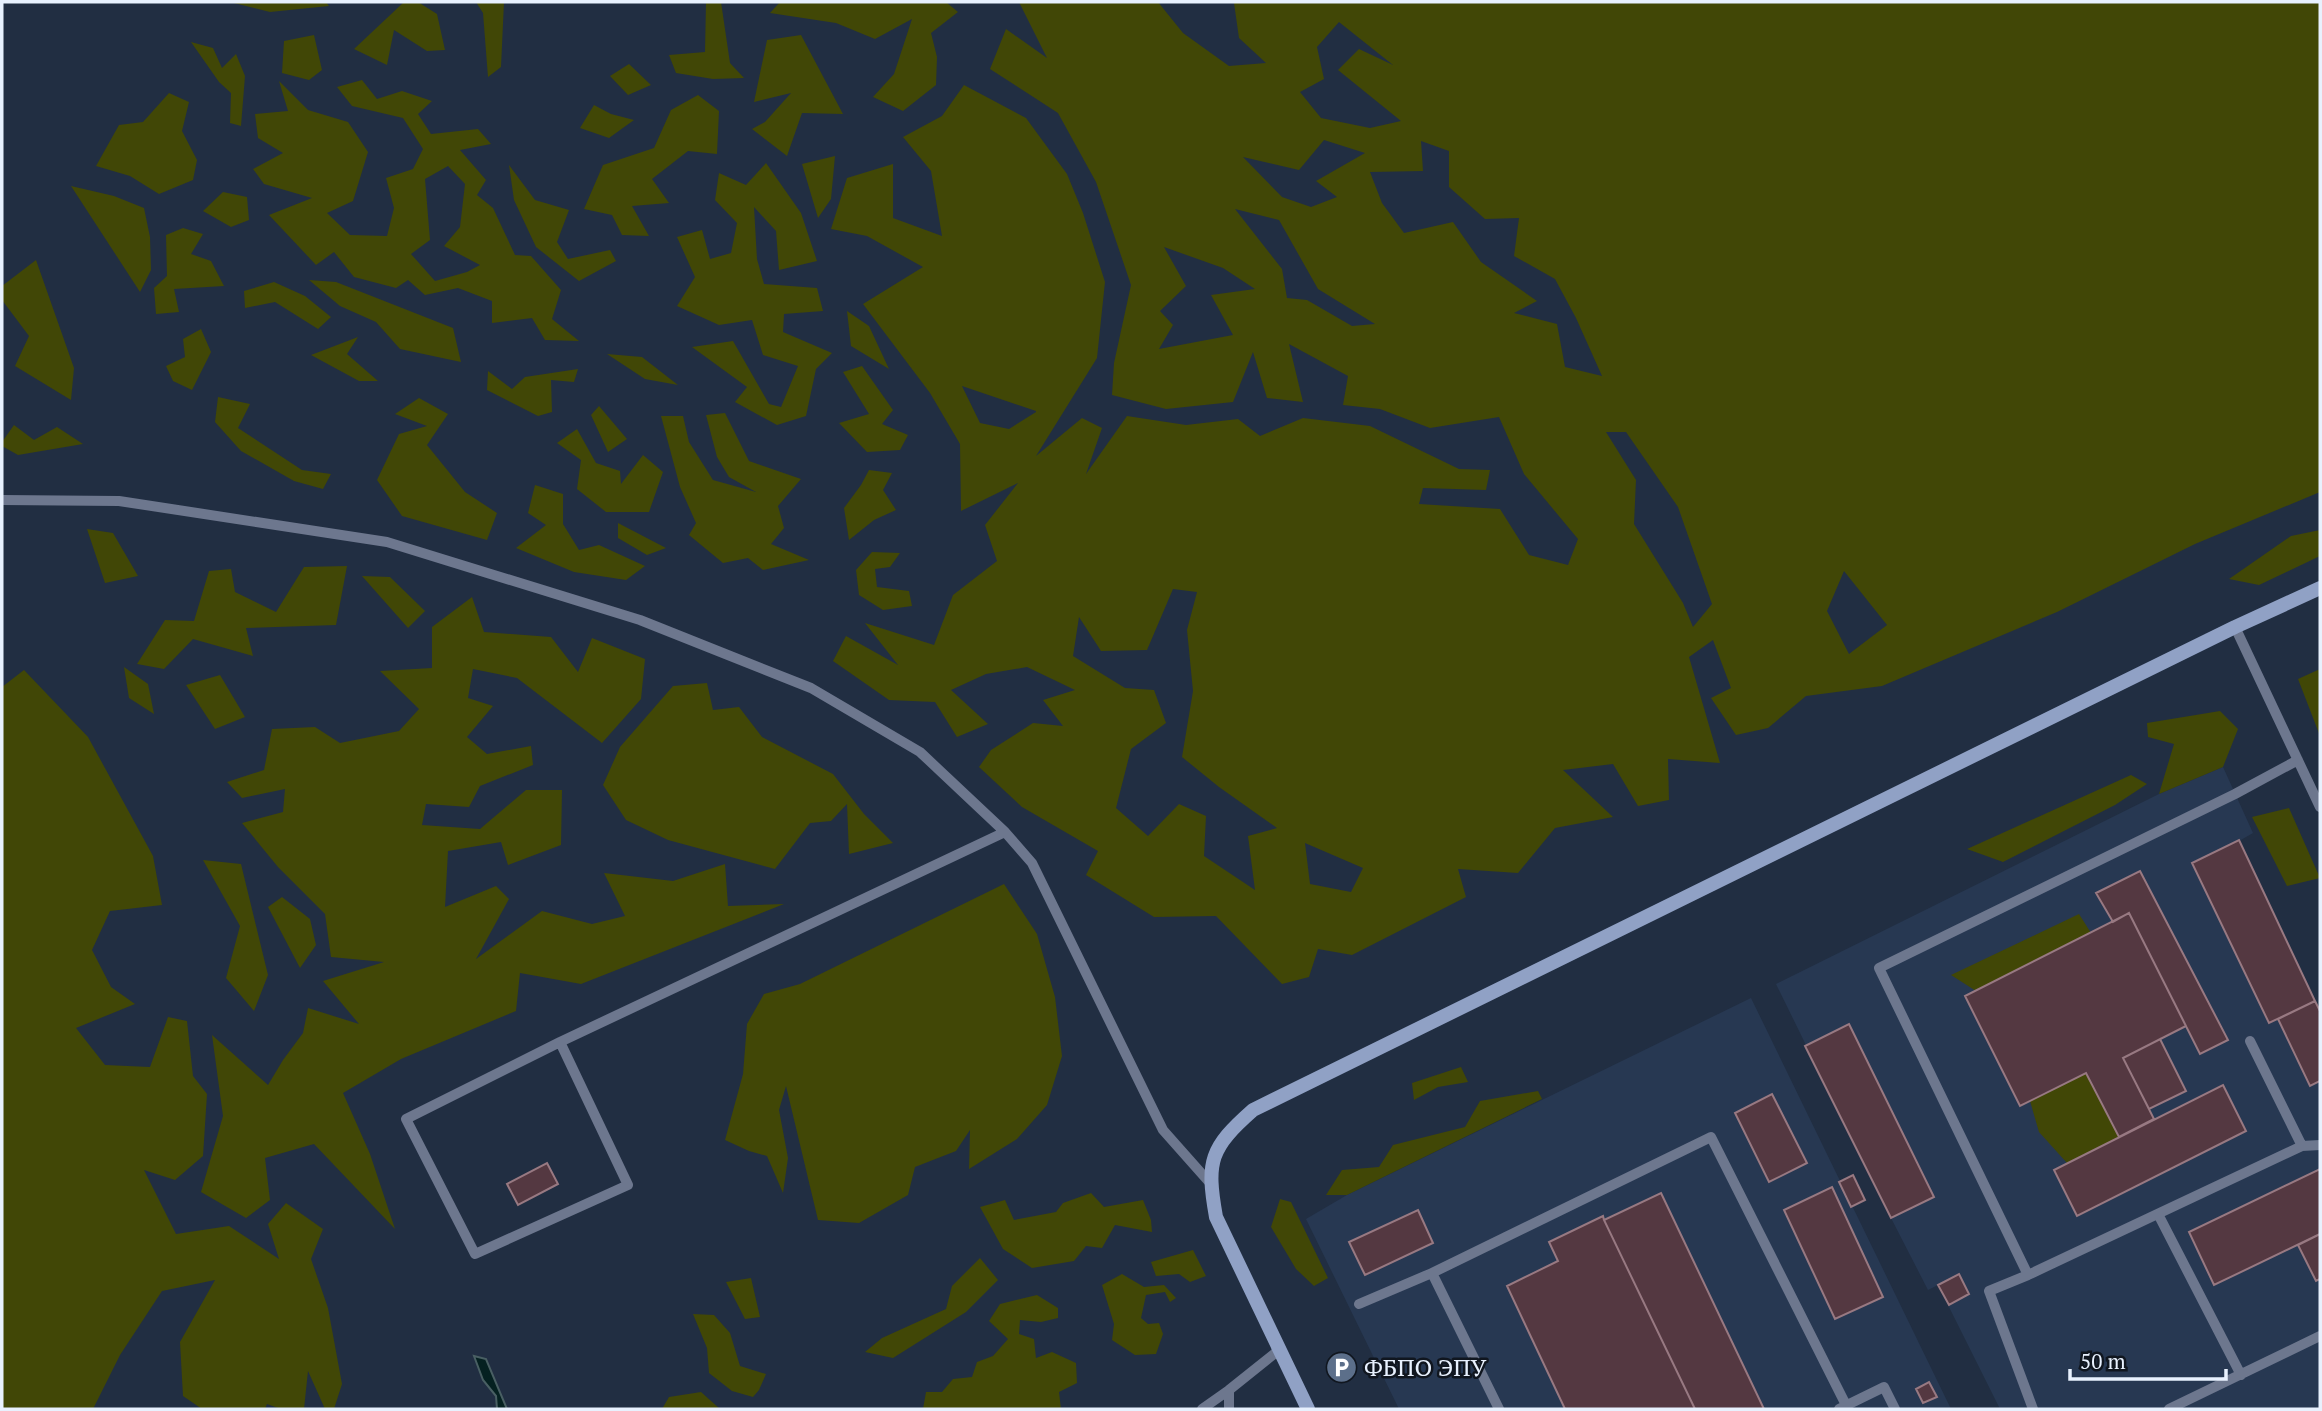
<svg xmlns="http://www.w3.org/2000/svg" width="2322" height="1411" font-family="'PT Serif',serif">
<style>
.built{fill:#273852}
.green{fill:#414706;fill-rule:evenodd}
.water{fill:#052121;stroke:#495f63;stroke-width:2}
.building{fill:#543841;stroke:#987982;stroke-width:2}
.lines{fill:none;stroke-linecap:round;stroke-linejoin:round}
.lane{stroke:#6d778e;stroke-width:10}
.secondary{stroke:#90a1c5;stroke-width:14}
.labels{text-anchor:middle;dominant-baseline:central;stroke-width:5;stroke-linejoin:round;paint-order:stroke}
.poi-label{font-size:24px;fill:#e8f1fe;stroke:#10161f;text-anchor:start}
</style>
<rect width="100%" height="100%" fill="#212e42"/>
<path class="built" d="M2223,767L2253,833L2239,841L2320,1011V1409H2000L1938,1285L1928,1290L1891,1218L1776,984L2159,794Z
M1751,998L1951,1409H1399L1306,1219L1347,1195Z"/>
<path class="green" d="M230,2H326L329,6L270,12Z
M404,2H418L437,14L445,50L427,51L394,30L387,65L354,49Z
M476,2H504L501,67L488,77L483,13Z
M706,2H721L730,63L744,78L713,79L676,73L669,55L705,52Z
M780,2H946L958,12L931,33L937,57L936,85L903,111L873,97L894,74L912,19L875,39L836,23L770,13Z
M1019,2H1158L1183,33L1229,66L1266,63L1239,38L1234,3L1232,2H2320V492L2195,544L2057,612L1882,686L1806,696L1768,728L1736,735L1711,698L1731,688L1713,640L1689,657L1720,763L1668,759L1669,800L1638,806L1613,764L1563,770L1613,817L1555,828L1518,873L1458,869L1466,897L1352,955L1318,949L1309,977L1282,984L1216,916L1154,917L1086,875L1098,851L1022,807L979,767L991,750L1033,723L1063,726L1043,700L1075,690L1027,667L986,674L951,690L988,724L957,737L935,702L889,700L833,661L846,636L898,665L865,623L934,645L953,595L997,561L985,525L1018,483L961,511L960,444L930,393L863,304L923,267L867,236L831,229L847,178L893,164V218L942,236L931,171L903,137L942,116L964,85L1026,118L1067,174L1083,213L1105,282L1097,358L1036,456L1082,418L1102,428L1086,474L1127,416L1186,425L1238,419L1260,436L1303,418L1370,426L1459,469L1490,470L1486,490L1423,488L1419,504L1500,509L1529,555L1568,565L1578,539L1524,474L1499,417L1430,428L1380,409L1343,405L1348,376L1289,344L1303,402L1267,398L1253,352L1233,402L1166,409L1112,395L1114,363L1131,285L1096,182L1058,113L990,69L1006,29L1047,58ZM1339,22L1393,65L1359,49L1338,70L1401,121L1370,128L1321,118L1300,92L1324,79L1317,47ZM1324,140L1365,153L1316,181L1337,197L1311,207L1282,197L1243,157L1299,170ZM1421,141L1449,151V187L1485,219L1519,218L1514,256L1555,279L1576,318L1602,376L1565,367L1557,324L1514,313L1537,301L1481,262L1453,222L1404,233L1382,203L1370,172L1423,171ZM1235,209L1279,220L1318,289L1375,324L1352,326L1307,300L1287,298L1282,269ZM1164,247L1223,268L1255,289L1211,295L1233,335L1159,349L1173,325L1160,311L1186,286ZM962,386L1036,411V412L1009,429L980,423ZM1606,432H1626L1678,507L1712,604L1693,627L1683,603L1634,524L1636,480ZM1844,571L1887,625L1849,654L1827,611ZM1173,589L1197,592L1187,630L1193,691L1182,757L1219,787L1277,828L1248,836L1255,890L1204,856L1206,816L1179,804L1148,836L1116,808L1131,749L1166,723L1154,690L1125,688L1073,656L1079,617L1101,651L1147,650ZM1305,843L1363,868L1351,892L1310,884Z
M314,35L322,70L309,80L282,73L284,41Z
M801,35L843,114L802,113L787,156L752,129L765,122L791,93L754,102L767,40Z
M191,42L213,48L222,68L236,54L245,76L241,126L230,123L231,93L219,82Z
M629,64L651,85L628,95L610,76Z
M362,80L377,99L402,91L432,101L418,114L431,134L478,129L491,144L460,150L486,180L477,195L493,208L515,255L531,256L561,290L552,319L579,341L545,340L532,318L492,323V301L458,288L425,295L408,280L396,288L354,277L334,252L316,265L269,215L312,198L264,184L253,169L283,153L258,138L255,114L288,111L279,81L308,110L348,122L368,152L353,201L327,213L350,235L387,236L394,208L386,178L413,169L423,149L403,118L352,106L337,87ZM448,166L465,184L460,227L444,246L480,265L467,272L435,281L411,254L430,240L425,179Z
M169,93L189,102L182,131L197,160L193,180L159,194L130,176L96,166L119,125L143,122Z
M698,95L719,111L717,154L688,151L652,179L669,203L632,206L649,236L622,235L612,215L584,209L603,165L654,148L671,110Z
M594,105L611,114L634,120L609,138L580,128Z
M835,156L831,199L818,218L802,164Z
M766,163L801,213L817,261L779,270L776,231L754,207L757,259L764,284L817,288L823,311L784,314L783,332L832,353L816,369L806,416L777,425L735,402L747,387L692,347L733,341L769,404L781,407L798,366L763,355L752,320L719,325L677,306L695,277L677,237L702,230L710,259L731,253L737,223L715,200L719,173L746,185Z
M509,165L535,200L569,210L557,242L568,259L610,250L616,261L579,281L536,247L514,200Z
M71,186L114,196L144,208L150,237L151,270L140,292Z
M223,192L247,197L249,220L231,227L203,211Z
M183,228L203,234L191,254L211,261L224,286L174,289L179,312L156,314L154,288L167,276L166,235Z
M36,260L74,368L71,400L15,366L29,336L2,300V286Z
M309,280L336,282L453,328L461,362L400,349L376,322L340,306Z
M274,282L305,296L331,317L318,329L275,302L245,308L244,291Z
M847,311L869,326L889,369L851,346Z
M201,329L211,352L192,390L173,381L166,366L185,357L183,339Z
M358,337L347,354L378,381H359L311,355Z
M607,354L642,357L678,385L645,379Z
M862,366L893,410L882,424L908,435L900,450L867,452L839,423L869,414L843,372Z
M578,369L574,382L551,380L552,412L538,416L487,390L488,371L512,389L525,377Z
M218,397L250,404L238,428L302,470L331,474L323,489L294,481L241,451L215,422Z
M419,398L448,414L427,445L465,492L497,513L487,540L402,516L377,480L399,434L427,426L395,414Z
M599,406L627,439L608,452L591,415Z
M725,413L749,461L801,479L778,506L784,528L771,544L809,560L763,570L748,558L723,563L689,535L696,523L680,487L661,416H683L689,442L713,480L756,492L729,477L717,457L706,415Z
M14,425L34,440L57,427L83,444L18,455L2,446V442Z
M577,429L596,463L620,471L621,484L643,455L663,472L649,512H606L577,489L581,460L557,443Z
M869,470L892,473L883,490L896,510L874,520L849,540L844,508L861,485Z
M535,485L563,494V524L579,550L599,545L645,566L626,580L574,572L516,548L546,525L528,513Z
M618,523L666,548L647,555L618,538Z
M87,529L113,533L138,576L105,583Z
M2320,530V556L2259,585L2229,579L2291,536Z
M872,552L900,553L890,567L875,569L877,587L909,591L912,606L883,610L859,595L856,570Z
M347,566L336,625L246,628L253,656L193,639L164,669L137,664L165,620L194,621L209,571L231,569L235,592L276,612L304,567Z
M362,576L390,577L425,611L408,628Z
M472,597L484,632L551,637L578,672L592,638L645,659L641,699L602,743L517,678L473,669L468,698L493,706L467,737L487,754L531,746L533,765L480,786L469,807L426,804L422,825L480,829L526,790H562L561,845L508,865L501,842L448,851L445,907L496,886L509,899L476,959L542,911L592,924L625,916L604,873L673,881L725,864L728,906L784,904L581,984L520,973L516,1011L401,1059L343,1093L370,1154L395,1229L314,1144L265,1158L270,1200L246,1218L201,1192L223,1116L212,1035L268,1085L283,1060L303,1033L308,1008L359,1024L323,981L384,962L331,957L325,914L278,867L242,823L283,812L285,789L242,798L227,782L264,770L272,729L315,727L340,743L399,731L419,709L380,671L432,668V627Z
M124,667L148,684L154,714L129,698Z
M2320,669V736L2298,679Z
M24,670L88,737L153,856L162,905L110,911L92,950L111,987L135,1004L76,1028L105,1065L150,1067L168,1017L187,1021L193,1076L207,1094L203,1156L175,1180L144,1170L176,1234L229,1226L279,1259L268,1224L286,1203L323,1229L311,1259L328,1308L342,1384L334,1409H325L308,1371L304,1409H281L267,1404L265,1409H202L183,1396L180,1342L215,1280L162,1291L120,1355L93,1409H2V687Z
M220,675L245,717L215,729L186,685Z
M707,683L713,710L739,707L762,737L833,774L864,814L893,843L849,854L847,804L831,821L810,823L775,869L668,840L626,820L603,785L620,747L673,686Z
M2220,711L2238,729L2223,767L2159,794L2174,744L2148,737L2147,723Z
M2131,775L2147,784L2115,805L2003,862L1967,849Z
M2289,808L2320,878L2287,886L2252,817Z
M203,860L241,864L268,975L254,1011L226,978L240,926Z
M1004,884L1037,934L1055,997L1062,1056L1047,1105L1017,1139L969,1169L970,1130L956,1151L915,1167L908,1195L859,1223L818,1220L786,1086L779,1110L788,1158L783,1193L767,1156L749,1151L725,1140L743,1074L747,1024L764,994L800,984Z
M282,897L310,919L316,945L300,968L268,907Z
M2079,914L2091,933L1976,991L1951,975Z
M1461,1067L1468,1082L1438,1087L1414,1100L1412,1083Z
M2086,1073L2119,1137L2067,1163L2039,1132L2030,1101Z
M1538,1091L1542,1099L1347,1195H1326L1342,1170L1379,1167L1393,1145L1465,1127L1480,1101Z
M1091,1193L1104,1207L1143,1200L1151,1220L1152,1232L1115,1225L1102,1248L1086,1246L1074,1261L1032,1268L1003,1249L980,1207L1005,1200L1014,1220L1056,1212L1063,1203Z
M1280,1199L1291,1202L1328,1278L1314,1286L1296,1269L1271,1227Z
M1193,1250L1206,1276L1190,1282L1179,1274L1156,1276L1151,1262Z
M980,1258L998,1280L966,1312L893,1358L865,1352L882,1338L946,1309L952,1286Z
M1122,1274L1144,1287L1164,1285L1176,1298L1170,1302L1165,1292L1146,1295L1141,1318L1148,1324L1159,1323L1163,1334L1156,1354L1135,1355L1112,1340L1114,1324L1102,1285Z
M751,1278L760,1317L745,1319L726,1282Z
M1037,1295L1058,1308V1318L1041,1322L1020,1320L1019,1334L1034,1339L1036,1358L1052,1352L1076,1363L1077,1383L1059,1392L1061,1409H923L926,1392H942L953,1379L972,1377L977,1362L993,1356L1008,1339L989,1321L1000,1304Z
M693,1314L714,1315L730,1333L740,1366L766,1374L759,1390L753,1397L732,1391L709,1373L707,1348Z
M701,1392L720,1409H662L669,1397Z"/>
<path class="water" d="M474,1356L486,1359L507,1409H497L496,1396L483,1380Z"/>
<path class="building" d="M2239,840L2315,1001L2269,1023L2192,863Z
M2140,871L2228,1040L2200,1054L2129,913L2113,922L2096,893Z
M2129,913L2186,1026L2123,1058L2154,1119L2119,1137L2086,1073L2020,1106L1965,996Z
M2315,1001L2320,1011V1081L2310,1086L2278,1019Z
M1849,1024L1934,1197L1891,1218L1805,1046Z
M2160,1039L2186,1091L2149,1109L2123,1058Z
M2223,1085L2246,1131L2077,1216L2054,1170Z
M1772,1094L1807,1163L1769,1182L1735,1113Z
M547,1163L558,1184L518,1205L507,1184Z
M2320,1169V1234L2214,1285L2189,1232Z
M1853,1175L1865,1200L1851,1207L1839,1182Z
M1832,1187L1883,1297L1835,1319L1784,1210Z
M1661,1193L1764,1409H1695L1604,1220Z
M1418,1210L1433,1243L1365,1275L1349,1242Z
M1603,1216L1604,1220L1695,1409H1565L1507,1286L1558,1261L1549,1242Z
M2320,1234V1279L2316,1281L2298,1245Z
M1959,1274L1969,1294L1949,1305L1938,1285Z
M1929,1382L1937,1397L1923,1403L1916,1389Z"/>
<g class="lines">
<path class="lane" d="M2,500L119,501L387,542L640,620L811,688L920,752L1005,832
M2235,627L2320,807
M560,1042L628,1185L475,1254L406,1119L560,1042L1005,832L1032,863L1163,1130L1210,1183
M2302,1146L2320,1145
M2158,1214L2241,1375
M1432,1273L1499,1409
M2028,1275L1879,968L2235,794L2298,760
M1359,1304L1432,1273L1711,1137L1846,1405
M1202,1409L1229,1390
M1229,1409V1390L1279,1350
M1839,1409L1884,1387L1895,1409
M2033,1409L1989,1291L2028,1275L2302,1146L2250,1041
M2169,1409L2320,1336"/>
<path class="secondary" d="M1308,1409L1216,1217C1206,1161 1210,1148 1253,1110L2235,627L2320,588"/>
</g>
<defs>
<symbol id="parking-disc" viewBox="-11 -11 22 22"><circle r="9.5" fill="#5c6f8a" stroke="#10161f"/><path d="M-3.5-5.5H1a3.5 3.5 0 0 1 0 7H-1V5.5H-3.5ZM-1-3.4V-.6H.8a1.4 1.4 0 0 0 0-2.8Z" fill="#fff"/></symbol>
</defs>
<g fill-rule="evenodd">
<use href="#parking-disc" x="1324" y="1350" width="35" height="35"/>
</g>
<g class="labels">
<g class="poi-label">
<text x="1364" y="1367">ФБПО ЭПУ</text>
</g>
</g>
<rect width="2322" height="1411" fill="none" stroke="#e8f1fe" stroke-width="7"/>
<path d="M2070 1369v10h156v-10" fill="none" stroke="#e8f1fe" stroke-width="3.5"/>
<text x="2080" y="1369" font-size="21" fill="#e8f1fe" stroke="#10161f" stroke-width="5" paint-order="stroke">50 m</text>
</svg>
